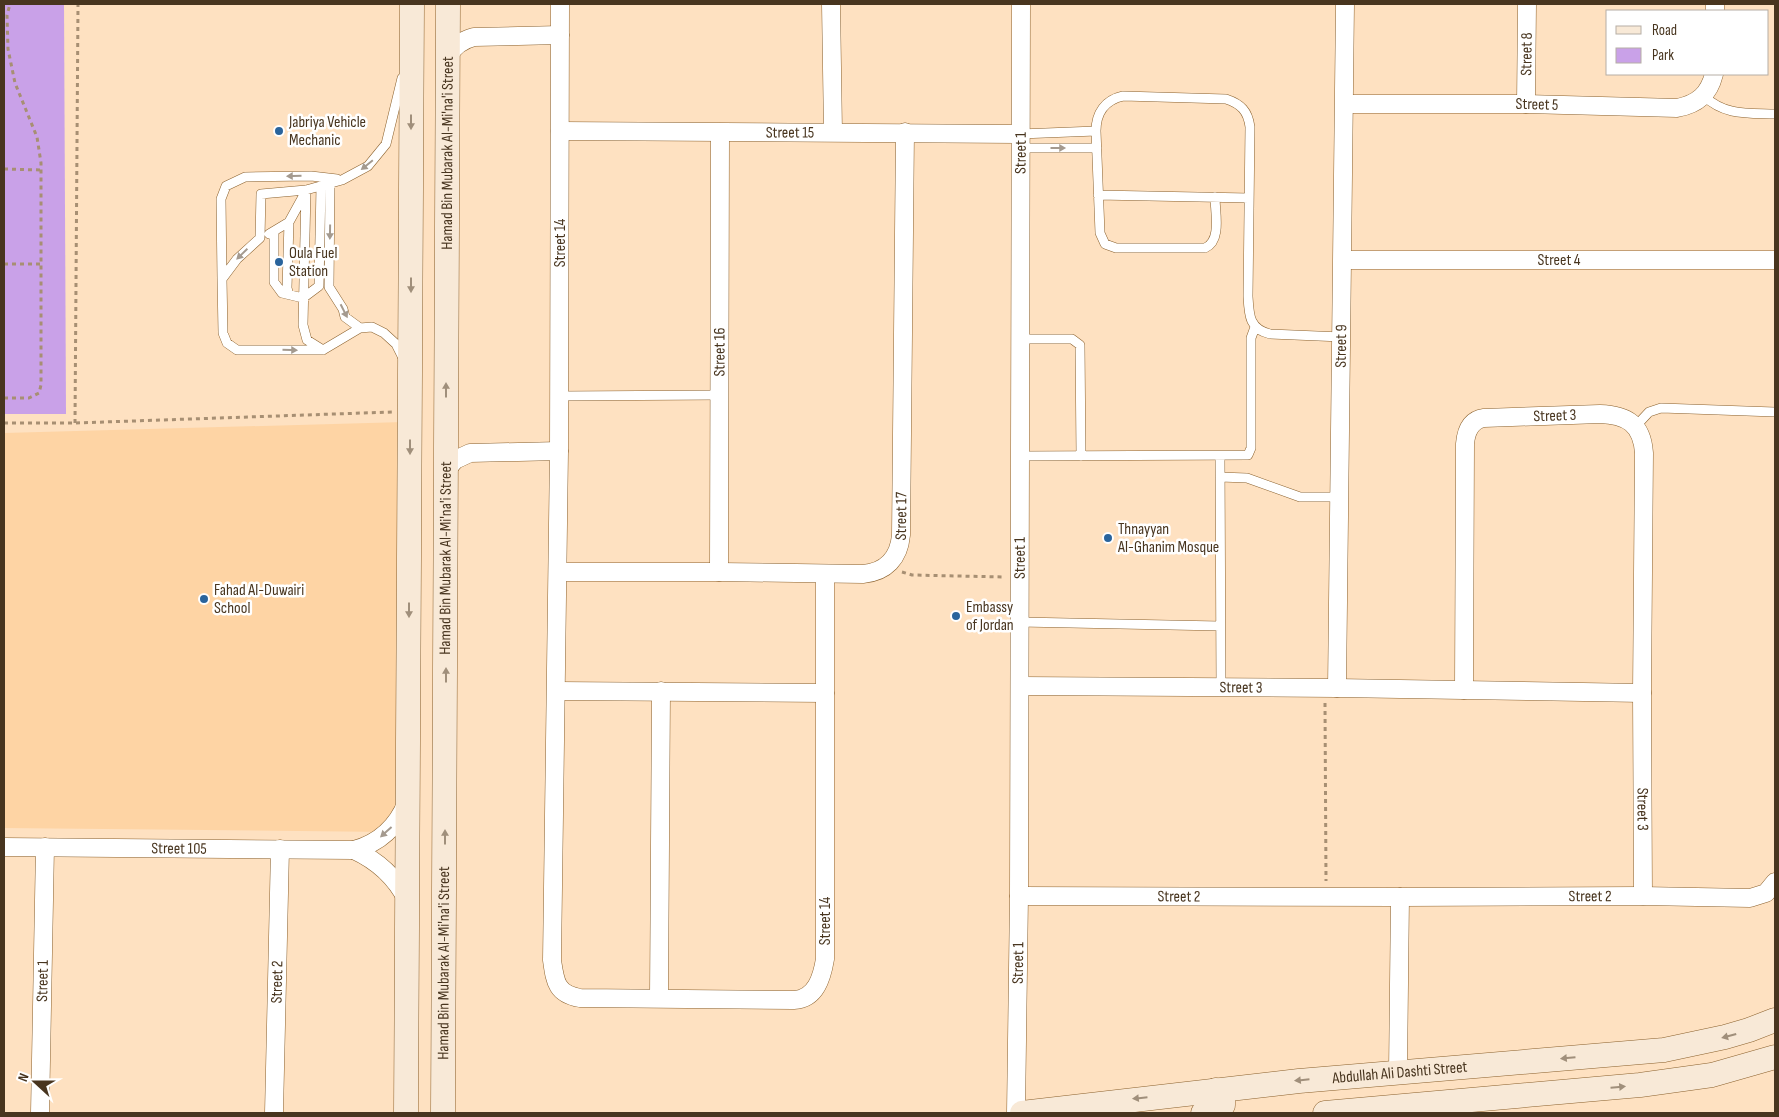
<svg xmlns="http://www.w3.org/2000/svg" width="1779" height="1117" font-family="'Sofia Sans Condensed',sans-serif">
<style>
.built{fill:#fed4a4}
.green{fill:#c9a1e8}
.lines{fill:none;stroke-linecap:round;stroke-linejoin:round}
.lane-casing{stroke:#8b612d;stroke-width:10}
.street-casing{stroke:#8b612d;stroke-width:19}
.secondary-casing{stroke:#8b612d;stroke-width:25}
.path{stroke:#a78f73;stroke-width:3;stroke-dasharray:4 4;stroke-linecap:butt}
.lane{stroke:#fff;stroke-width:9}
.street{stroke:#fff;stroke-width:18}
.secondary{stroke:#f8e9d7;stroke-width:24}
.oneway{fill:#a08f7b}
.oneway2{fill:#a49a8f}
.poi-dot{fill:#2a649c;stroke:#fff;stroke-width:2}
.labels{text-anchor:middle;dominant-baseline:central;stroke-width:5;stroke-linejoin:round;paint-order:stroke}
.street-label{font-size:16px;fill:#48351f;stroke:#fff}
.poi-label{font-size:16px;fill:#48351f;stroke:#fff;text-anchor:start}
</style>
<rect width="100%" height="100%" fill="#fee1c1"/>
<path class="built" d="M404,422L406,766L389,832L4,828V433Z"/>
<path class="green" d="M4,4H64L66,414H4Z"/>
<g class="lines">
<defs>
<path id="lane" d="M402,78L386,144L368,166L342,180L306,190L261,194L260,238L237,259L222,279L223,333L227,343L237,350H323L360,328L372,327L384,333L396,344L403,358
M1704,96C1725,116 1748,113 1775,114
M1020,134L1096,131
M1020,148H1097
M330,183L329,287L343,309L345,317L360,328
M306,190L303,325L307,340L323,350
M1098,195L1249,198
M1215,197C1215,212 1222,241 1205,248H1116L1105,244L1100,233L1096,131C1096,113 1105,100 1123,96L1226,99C1241,104 1248,111 1250,127L1248,296C1249,315 1249,329 1270,334L1342,337
M274,232V282L282,293L303,298
M269,234L289,222L305,193
M222,279L221,199L226,186L245,177L311,176L337,179
M289,295L287,288L289,222
M303,298L319,286L321,186
M1020,339H1072L1080,345L1081,456
M559,396L720,395
M1635,427L1649,412L1661,408L1775,412
M1020,456L1248,455L1251,448V338L1255,327
M1220,456L1221,687
M1220,477L1247,478L1300,497H1340
M1020,622L1220,626"/>
<g id="street">
<path d="M560,4L559,451L552,960C555,981 556,994 580,998L794,1000C816,999 822,977 825,959V574"/>
<path d="M831,4L833,132"/>
<path d="M1715,4V11"/>
<path d="M448,56C454,46 462,40 474,37L560,35"/>
<path id="s1" d="M1345,104H1526L1677,108C1698,104 1709,94 1714,74"/>
<path id="s2" d="M1526,104L1527,4"/>
<path id="s3" d="M560,131C713,133 867,132 1020,134"/>
<path id="s4" d="M1343,260H1775"/>
<path d="M447,475L449,467L455,460L470,453L559,451"/>
<path id="s5" d="M558,572H719L863,574C886,572 899,558 901,535L905,132"/>
<path id="s6" d="M719,572L720,133"/>
<path id="s7" d="M1020,686L1337,688L1642,693"/>
<path id="s8" d="M1337,688L1345,4"/>
<path id="s9" d="M1464,690L1465,444C1466,432 1470,420 1484,418L1600,414C1627,415 1642,424 1644,453L1642,693L1643,896"/>
<path d="M557,691L825,693"/>
<path id="s10" d="M4,847L354,850C379,843 397,827 407,802"/>
<path d="M354,850C378,861 395,876 407,900"/>
<path id="s11" d="M1019,896L1400,897L1643,896L1750,898L1766,893L1775,882"/>
<path d="M659,998L661,691"/>
<path d="M1398,1072L1400,897"/>
<path id="s12" d="M40,1113L45,847"/>
<path id="s13" d="M274,1113L280,849"/>
<path id="s14" d="M1016,1113L1019,896L1021,4"/>
</g>
<g id="secondary">
<path d="M406,1113L412,4"/>
<path id="s15" d="M443,1113L448,4"/>
<path id="s16" d="M1022,1113L1299,1081L1664,1050L1725,1037L1749,1030L1775,1020"/>
<path d="M1203,1113L1216,1111L1223,1105V1096L1216,1090"/>
<path d="M1325,1113L1640,1085L1712,1075L1775,1057"/>
</g>
</defs>
<use href="#lane" class="lane-casing"/>
<use href="#street" class="street-casing"/>
<use href="#secondary" class="secondary-casing"/>
<path class="path" d="M4,169L41,170
M4,264H41
M4,398H29L39,393L41,385V163L37,137L15,83L8,49L7,15L10,4
M4,423H75L392,412
M75,423L78,4
M902,572L912,575L1005,577
M1325,703L1326,881"/>
<use href="#lane" class="lane"/>
<use href="#street" class="street"/>
<use href="#secondary" class="secondary"/>
</g>
<defs><path id="oneway-solid" d="M-6-.8H1V-3.2L6.5 0L1 3.2V.8H-6Z" transform="scale(1.25)"/></defs>
<g class="oneway">
<use href="#oneway-solid" transform="translate(411 122) rotate(90)"/>
<use href="#oneway-solid" transform="translate(411 285) rotate(90)"/>
<use href="#oneway-solid" transform="translate(446 390) rotate(-90)"/>
<use href="#oneway-solid" transform="translate(410 447) rotate(90)"/>
<use href="#oneway-solid" transform="translate(409 610) rotate(90)"/>
<use href="#oneway-solid" transform="translate(446 675) rotate(-90)"/>
<use href="#oneway-solid" transform="translate(445 837) rotate(-90)"/>
<use href="#oneway-solid" transform="translate(1729 1036) rotate(165)"/>
<use href="#oneway-solid" transform="translate(1568 1058) rotate(175)"/>
<use href="#oneway-solid" transform="translate(1302 1080) rotate(174)"/>
<use href="#oneway-solid" transform="translate(1618 1087) rotate(-5)"/>
<use href="#oneway-solid" transform="translate(1140 1098) rotate(174)"/>
</g>
<g class="oneway2">
<use href="#oneway-solid" transform="translate(1058 148)"/>
<use href="#oneway-solid" transform="translate(367 165) rotate(141)"/>
<use href="#oneway-solid" transform="translate(294 176) rotate(179)"/>
<use href="#oneway-solid" transform="translate(330 232) rotate(91)"/>
<use href="#oneway-solid" transform="translate(242 254) rotate(136)"/>
<use href="#oneway-solid" transform="translate(344 311) rotate(63)"/>
<use href="#oneway-solid" transform="translate(290 350) rotate(1)"/>
<use href="#oneway-solid" transform="translate(386 832) rotate(138)"/>
</g>
<g class="poi-dot">
<circle cx="279" cy="131" r="5"/>
<circle cx="279" cy="262" r="5"/>
<circle cx="1108" cy="538" r="5"/>
<circle cx="204" cy="599" r="5"/>
<circle cx="956" cy="616" r="5"/>
</g>
<g class="labels">
<g class="street-label">
<text stroke="none"><textPath href="#s2" startOffset="50">Street 8</textPath></text>
<text stroke="none"><textPath href="#s1" startOffset="192">Street 5</textPath></text>
<text stroke="none"><textPath href="#s3" startOffset="230">Street 15</textPath></text>
<text stroke="none"><textPath href="#s15" startOffset="960">Hamad Bin Mubarak Al-Mi'na'i Street</textPath></text>
<text stroke="none"><textPath href="#s14" startOffset="960">Street 1</textPath></text>
<text transform="translate(560 243) rotate(-90)">Street 14</text>
<text stroke="none"><textPath href="#s4" startOffset="216">Street 4</textPath></text>
<text stroke="none"><textPath href="#s8" startOffset="342">Street 9</textPath></text>
<text stroke="none"><textPath href="#s6" startOffset="220">Street 16</textPath></text>
<text stroke="none"><textPath href="#s9" startOffset="352">Street 3</textPath></text>
<text stroke="none"><textPath href="#s5" startOffset="384">Street 17</textPath></text>
<text stroke="none"><textPath href="#s15" startOffset="555">Hamad Bin Mubarak Al-Mi'na'i Street</textPath></text>
<text stroke="none"><textPath href="#s14" startOffset="555">Street 1</textPath></text>
<text stroke="none"><textPath href="#s7" startOffset="221">Street 3</textPath></text>
<text stroke="none"><textPath href="#s9" startOffset="820">Street 3</textPath></text>
<text stroke="none"><textPath href="#s10" startOffset="175">Street 105</textPath></text>
<text stroke="none"><textPath href="#s11" startOffset="571">Street 2</textPath></text>
<text stroke="none"><textPath href="#s11" startOffset="160">Street 2</textPath></text>
<text transform="translate(825 921) rotate(-90)">Street 14</text>
<text stroke="none"><textPath href="#s15" startOffset="150">Hamad Bin Mubarak Al-Mi'na'i Street</textPath></text>
<text stroke="none"><textPath href="#s14" startOffset="150">Street 1</textPath></text>
<text stroke="none"><textPath href="#s12" startOffset="132">Street 1</textPath></text>
<text stroke="none"><textPath href="#s13" startOffset="131">Street 2</textPath></text>
<text stroke="none"><textPath href="#s16" startOffset="380">Abdullah Ali Dashti Street</textPath></text>
</g>
<g class="poi-label">
<text x="289" y="122">Jabriya Vehicle<tspan x="289" dy="18">Mechanic</tspan></text>
<text x="289" y="253">Oula Fuel<tspan x="289" dy="18">Station</tspan></text>
<text x="1118" y="529">Thnayyan<tspan x="1118" dy="18">Al-Ghanim Mosque</tspan></text>
<text x="214" y="590">Fahad Al-Duwairi<tspan x="214" dy="18">School</tspan></text>
<text x="966" y="607">Embassy<tspan x="966" dy="18">of Jordan</tspan></text>
</g>
</g>
<rect width="1779" height="1117" fill="none" stroke="#48351f" stroke-width="10"/>
<rect x="1606" y="10" width="162" height="65" fill="#ffffff" stroke="#b6aea5"/>
<rect x="1616" y="26" width="25" height="8" fill="#f8e9d7" stroke="#b6aea5"/>
<text x="1652" y="35" font-size="15" fill="#48351f">Road</text>
<rect x="1616" y="48" width="25" height="15" fill="#c9a1e8" stroke="#b6aea5"/>
<text x="1652" y="60" font-size="15" fill="#48351f">Park</text>
<g transform="translate(35 1082) rotate(291)" stroke="#ffffff" stroke-width="4" paint-order="stroke">
<path d="M0-4L9 19L0 12L-9 19Z" fill="#48351f"/>
<text y="-8" font-size="14" font-weight="bold" text-anchor="middle" fill="#48351f">N</text>
</g>
</svg>
